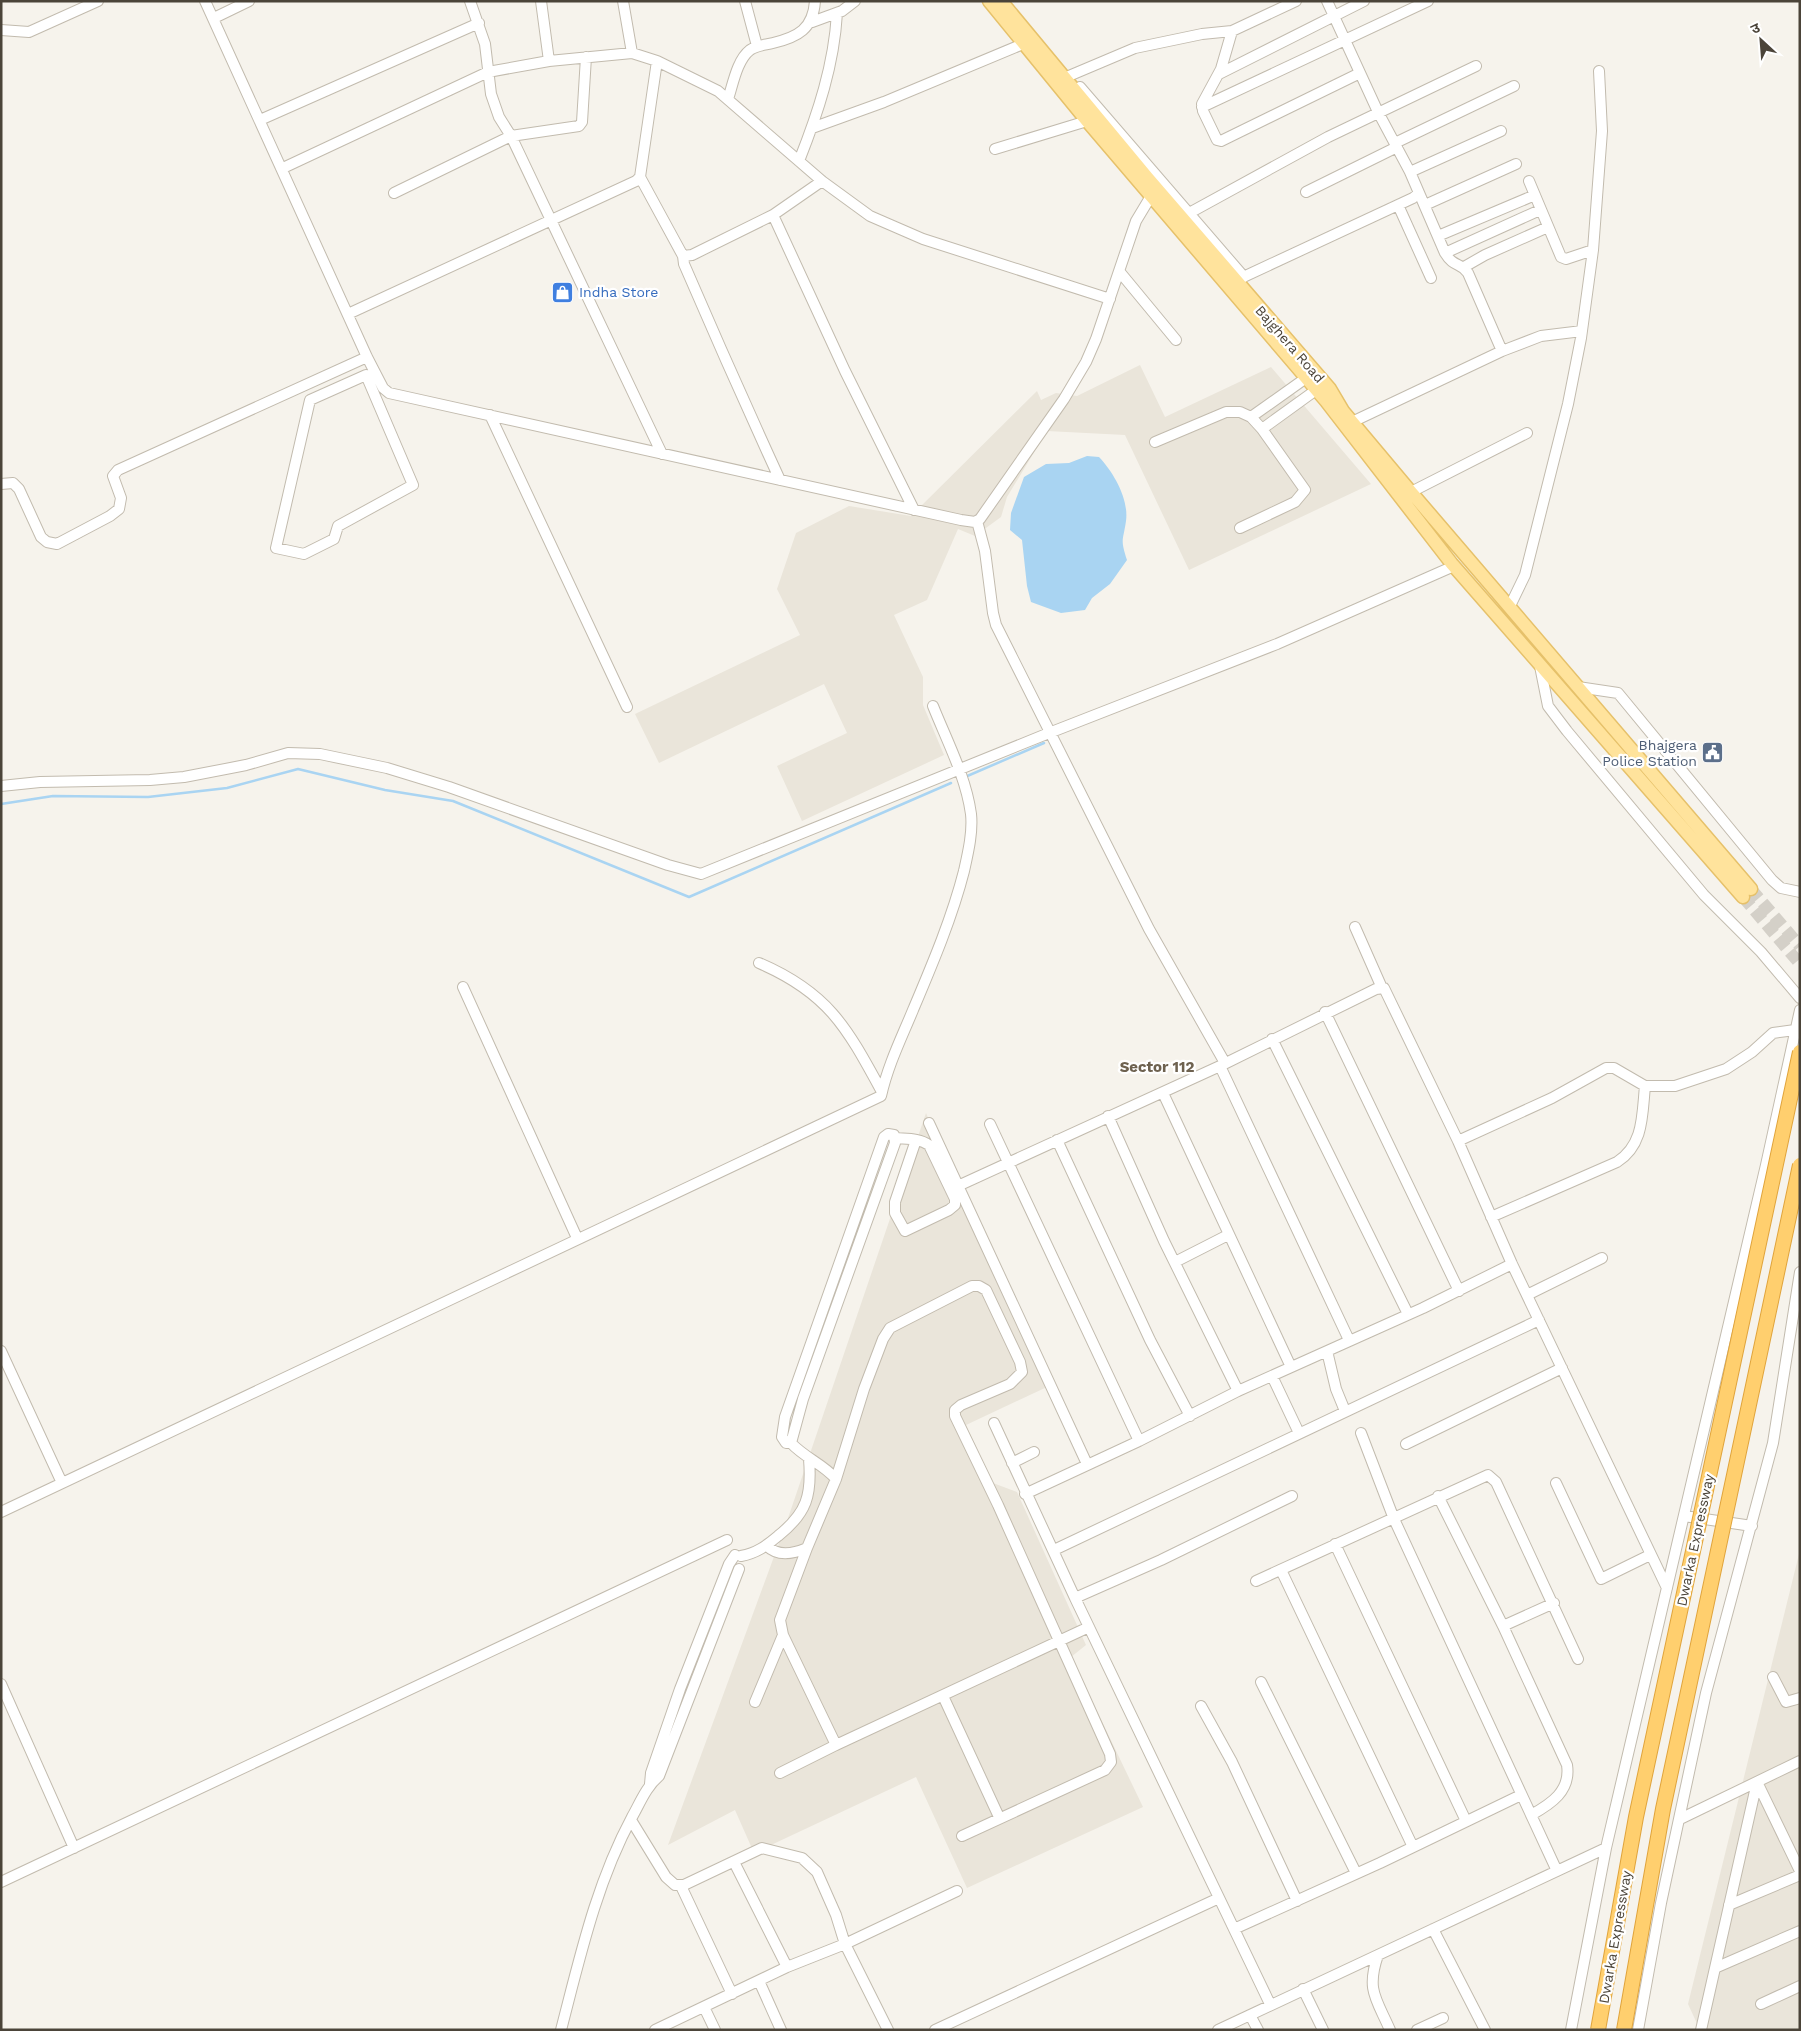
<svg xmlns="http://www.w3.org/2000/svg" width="1801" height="2031" font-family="'Work Sans','Noto Sans Devanagari',sans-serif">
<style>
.residential{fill:#eae5da}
.water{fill:#a9d4f2}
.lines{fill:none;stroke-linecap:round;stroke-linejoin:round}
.stream{stroke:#a9d4f2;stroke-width:2.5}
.major-tunnel{stroke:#d4d0c8;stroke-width:12;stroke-dasharray:12 6;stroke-linecap:butt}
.minor-casing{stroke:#c2bbae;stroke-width:12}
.major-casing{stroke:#e6c16a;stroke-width:15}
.minor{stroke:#fff;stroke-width:10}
.major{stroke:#ffe39c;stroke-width:12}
.highway-bridge-casing{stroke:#e0a43c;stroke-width:16;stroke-linecap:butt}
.highway-bridge{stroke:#ffcf6e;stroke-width:14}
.labels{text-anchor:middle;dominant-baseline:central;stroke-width:4.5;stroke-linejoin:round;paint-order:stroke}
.shop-label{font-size:14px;fill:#366cbe;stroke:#fff;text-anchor:start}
.street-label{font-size:14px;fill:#4b4439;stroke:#fff}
.service-label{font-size:14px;fill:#4e5e75;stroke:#fff;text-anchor:end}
.neighbourhood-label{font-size:15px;font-weight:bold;fill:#6e6250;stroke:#fff}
</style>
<rect width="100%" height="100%" fill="#f6f3ec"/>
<path class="residential" d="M1140,365L1165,417L1271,367L1371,484L1189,570L1125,435L1047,431L1007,497L1001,517L975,536L958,529L927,600L894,615L923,677V705L944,755L802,821L777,766L847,733L824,684L659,763L635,714L800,635L777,589L796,533L849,506L911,516L1037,391L1041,400L1056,393L1077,396Z
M926,1113L1047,1387L966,1425L993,1483L1017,1492L1086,1645L1071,1657L1143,1807L967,1888L916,1777L754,1853L735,1810L668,1845L786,1524Z
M1800,1550V2030H1700L1688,2004Z"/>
<path class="water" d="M1087,456L1099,457C1114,473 1129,499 1126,521C1123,542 1120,538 1127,560L1110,584L1092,598L1085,610L1061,613L1031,602L1027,586L1022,540L1010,530L1011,513L1024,477L1046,464L1069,463Z"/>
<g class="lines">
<path class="stream" d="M965,777L1044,743
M1,804L53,796L148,797L227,788L298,769L385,790L453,801L689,897L951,783"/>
<path class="major-tunnel" d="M1751,889L1800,946
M1743,897L1800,964"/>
<defs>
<path id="minor" d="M205,1L367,357L383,388L389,393L961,520L975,522L980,519L1064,399L1086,362L1096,339L1136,221L1154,191
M470,1L485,44L491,94L499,117L511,136L662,454
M541,1L549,61
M623,1L632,53
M745,1L757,46
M1327,1L1378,112L1410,172L1445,253C1454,268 1461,262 1468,273L1502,351
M214,18L249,1
M812,22L842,11L855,1
M1,30L29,32L98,1
M1232,31L1221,69L1202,104L1203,111L1217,140L1221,141L1360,73
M1219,74L1364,1
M1064,78L1135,48L1202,34L1232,31L1296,1
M1080,87L1244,277
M728,99C733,84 737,60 750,50C757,45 765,45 773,43C798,37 813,29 815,1
M1202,107L1428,1
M260,120L479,23
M812,128L884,102L1023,44
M1395,143L1514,86
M995,149L1087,121
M799,161C818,113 834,65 837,13
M283,168L488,72L549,61L632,53L657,61L718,91L822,181L870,216L923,239L1110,299
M1410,172L1501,131
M640,177L683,256L692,255L773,215L845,371L914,510
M1529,181L1561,257L1566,259L1593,250
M1306,192L1397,147
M394,193L511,136L579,126L582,122L586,57
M1398,205L1431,278
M1425,205L1516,164
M773,215L822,181
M1182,217L1328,137L1476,66
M1438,236L1535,195
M1445,253L1540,210
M683,256L684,264C715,336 747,408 780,480
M1464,267L1485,255L1548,227
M1119,271L1176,340
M1239,279L1413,198L1419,193
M348,314L636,181L640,177L657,61
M366,375L413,485L338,526L334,539L304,554L276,548L310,400Z
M490,415L627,707
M1251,417L1306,378
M1352,422L1502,351L1541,336L1582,331
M1262,429L1316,390
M1155,442L1226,412H1240L1251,417L1262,429L1305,490L1295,502L1240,528
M1,484L13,483L19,489L41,537L47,542L57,544L110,516L119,509L121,498L113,476L118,470L367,357
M1411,492L1527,433
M977,521L985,551L993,613L996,625L1149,929L1225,1063
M1510,606L1525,575L1568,404L1581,338L1593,250L1602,131L1599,71
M1540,666L1548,706L1567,731L1704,895L1761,952L1800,998
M1578,687L1618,693L1772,880L1781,888L1800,892
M1,786L40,782L150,780L184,777L246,765L288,753L320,754L387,768L449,787L668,865L701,874L1049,733L1277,644L1454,566
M1355,927L1382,988
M759,963C829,993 847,1028 882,1092
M463,987L577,1238
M1325,1012L1459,1291
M1272,1039L1408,1314
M1220,1066L1349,1340
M1163,1093L1291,1367
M1108,1116L1164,1241L1238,1391
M929,1123L1087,1464
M990,1124L1139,1441
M888,1134L894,1135L895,1143L803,1399L791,1443H786L782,1437L785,1417L884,1137Z
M896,1138C907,1139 919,1138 929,1145L955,1199V1205L949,1210L905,1231L895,1213V1202L916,1140
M1057,1140L1150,1340L1190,1416
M1458,1141L1552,1098L1606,1068H1614L1645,1086H1675L1726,1069L1752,1052L1773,1033L1795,1030
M960,1185L1220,1066L1376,989L1384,988L1458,1141L1512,1264L1667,1588
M1491,1217L1617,1162C1644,1145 1642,1115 1645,1086
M1175,1262L1228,1235
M1527,1295L1602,1258
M1,1351L62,1483
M1327,1351L1336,1389L1345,1411
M1272,1376L1299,1433
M994,1423L1075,1598L1161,1560L1292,1496
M1361,1433L1394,1519L1557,1871
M791,1443C805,1458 823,1464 836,1479
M1406,1444L1562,1368
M1012,1463L1034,1452
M1556,1483L1601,1579L1650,1555
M1025,1494L1139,1441L1238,1391L1423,1308L1512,1264
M1438,1496L1503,1626L1567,1765C1571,1791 1551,1804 1531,1815
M1,1512L881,1096C888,1065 901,1039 913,1010C932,965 952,918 964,871C968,853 973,832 971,814C966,777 947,741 933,706
M1684,1516L1752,1526
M1335,1544L1466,1821
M767,1546C778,1557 793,1554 807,1548L836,1479L864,1389L883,1339L890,1328L972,1286H979L986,1290L1020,1362L1022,1372L1010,1384L961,1405L955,1410V1416L998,1505L1110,1754L1111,1762L1105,1770L962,1836
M807,1548L780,1620L783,1635L836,1745L1089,1627
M1054,1550L1539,1320
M741,1556C757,1553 766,1546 778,1536C807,1513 812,1495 809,1459
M1281,1570L1413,1847
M1256,1581L1488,1475L1496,1482L1578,1659
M1075,1598L1270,2004
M1503,1626L1554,1603
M1773,1677L1786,1702L1800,1698
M1261,1682L1356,1873
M1,1684L74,1848
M943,1696L999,1817
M755,1702L783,1635
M1201,1706L1232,1762L1297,1901
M780,1773L836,1745
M1757,1782L1800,1871
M650,1784L651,1773L680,1689L729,1564L735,1555
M1680,1819L1800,1761
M631,1820L666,1877L675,1885H684L762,1848L802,1858L817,1872L836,1915L845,1944L888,2030
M734,1862L787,1967
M1,1882L727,1540
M681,1886L732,1994
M1729,1905L1800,1875
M1234,1929L1380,1863L1521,1795
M1433,1929L1485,2030
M1378,1955C1366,1990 1376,1998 1390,2030
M1715,1968L1800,1931
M759,1981L781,2030
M1303,1989L1323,2030
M1761,2004L1800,1986
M704,2007L715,2030
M1250,2015L1258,2030
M561,2030C580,1957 596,1884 632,1817C640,1803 646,1787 659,1776L739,1569
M655,2030L787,1967L845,1944L957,1891
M935,2030L1219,1898
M1218,2030L1606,1848
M1417,2030L1443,2018
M1571,2030L1606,1848L1766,1165L1800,1010
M1638,2030L1661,1903L1706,1693L1773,1443L1800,1272
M1701,2030L1757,1782"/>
<path id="major" d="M989,1L1087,121L1326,401L1452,564L1743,897
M1001,1L1147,177L1330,389L1343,411L1411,492L1751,889"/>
</defs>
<use href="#minor" class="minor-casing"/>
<use href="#major" class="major-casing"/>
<use href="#minor" class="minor"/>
<use href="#major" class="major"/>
<defs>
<path id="highway-bridge" d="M1598,2030L1636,1817L1800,1052
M1624,2030L1663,1809L1800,1165"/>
</defs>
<use href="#highway-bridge" class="highway-bridge-casing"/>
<use href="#highway-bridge" class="highway-bridge"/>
</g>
<defs>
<symbol id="shop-square" viewBox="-11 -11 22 22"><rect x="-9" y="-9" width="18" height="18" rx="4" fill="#3f7fe0" stroke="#fff"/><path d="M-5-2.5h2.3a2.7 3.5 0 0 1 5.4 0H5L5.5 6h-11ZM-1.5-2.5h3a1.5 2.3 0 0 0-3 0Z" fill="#fff"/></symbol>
<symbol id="civic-square" viewBox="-11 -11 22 22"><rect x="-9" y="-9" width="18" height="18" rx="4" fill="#5c6f8a" stroke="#fff"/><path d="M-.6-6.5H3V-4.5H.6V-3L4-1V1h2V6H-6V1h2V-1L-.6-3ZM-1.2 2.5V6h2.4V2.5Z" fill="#fff"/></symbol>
</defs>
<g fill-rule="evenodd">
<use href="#shop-square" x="550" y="280" width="25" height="25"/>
<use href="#civic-square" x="1700" y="740" width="25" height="25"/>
</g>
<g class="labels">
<g class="shop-label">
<text x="579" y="292">Indha Store</text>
</g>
<g class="street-label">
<text transform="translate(1290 344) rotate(49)">Bajghera Road</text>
<text transform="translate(1695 1540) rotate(-78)">Dwarka Expressway</text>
<text transform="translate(1615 1937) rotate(-80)">Dwarka Expressway</text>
</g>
<g class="service-label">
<text x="1697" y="745">Bhajgera<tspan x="1697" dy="16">Police Station</tspan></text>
</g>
<g class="neighbourhood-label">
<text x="1157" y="1067">Sector 112</text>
</g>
</g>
<rect width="1801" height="2031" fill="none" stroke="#4b4439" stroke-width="5"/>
<g transform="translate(1761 40) rotate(334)" stroke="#ffffff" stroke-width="4" paint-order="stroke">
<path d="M0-4L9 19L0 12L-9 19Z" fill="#4b4439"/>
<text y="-8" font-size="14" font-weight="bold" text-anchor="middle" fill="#4b4439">उ</text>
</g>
</svg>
